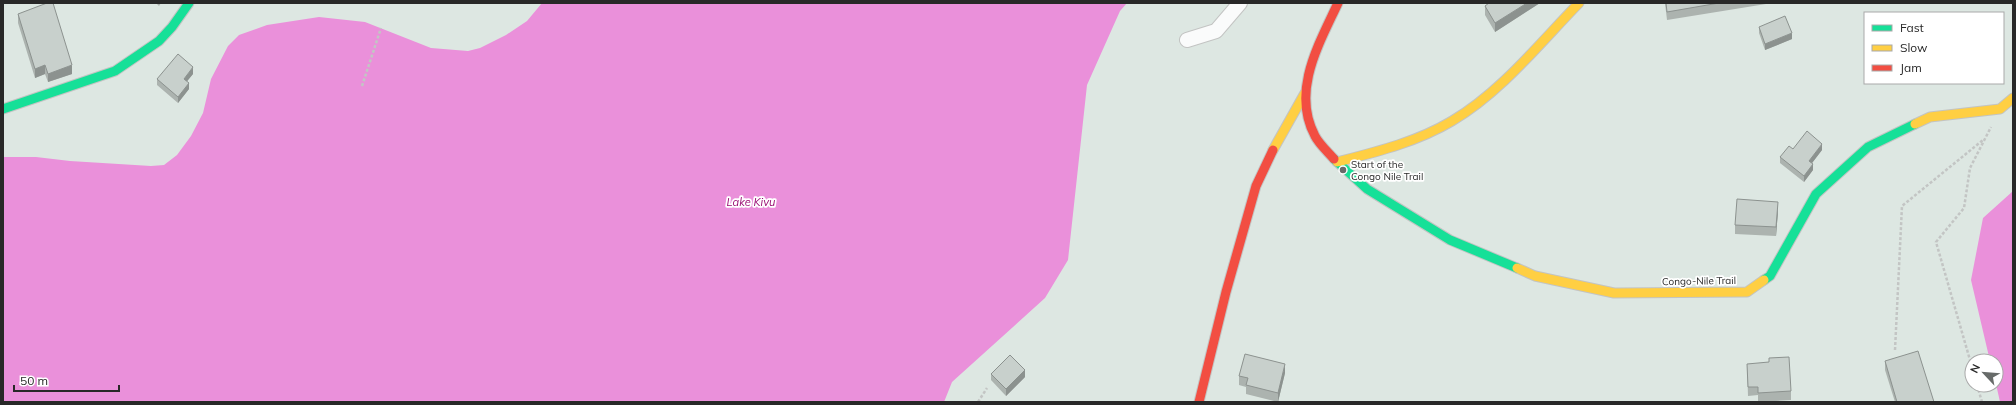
<svg xmlns="http://www.w3.org/2000/svg" width="2016" height="405" font-family="Mulish,sans-serif">
<style>
.water{fill:#ea90da}
.lines{fill:none;stroke-linecap:round;stroke-linejoin:round}
.street-casing{stroke:#c3c4c3;stroke-width:16}
.fast-casing{stroke:#c3c4c3;stroke-width:11}
.slow-casing{stroke:#c3c4c3;stroke-width:11}
.jam-casing{stroke:#c3c4c3;stroke-width:11}
.path{stroke:#c3c5c4;stroke-width:2.5;stroke-dasharray:3 2;stroke-linecap:butt}
.street{stroke:#fafbfb;stroke-width:14}
.fast{stroke:#16e098;stroke-width:9}
.slow{stroke:#ffcf43;stroke-width:9}
.jam{stroke:#f24e42;stroke-width:9}
.wall{fill:#acb3af}
.shaded-wall{fill:#8c928f}
.building{fill:#c8d0cc;stroke:#8c928f}
.poi-dot{fill:#676b69;stroke:#fff;stroke-width:1.5}
.labels{text-anchor:middle;dominant-baseline:central;stroke-width:3.5;stroke-linejoin:round;paint-order:stroke}
.poi-label{font-size:10px;fill:#282828;stroke:#fff;text-anchor:start}
.street-label{font-size:10px;fill:#282828;stroke:#fff}
.water-label{font-size:11px;font-style:italic;fill:#990b73;stroke:#fff}
</style>
<rect width="100%" height="100%" fill="#dde7e2"/>
<path class="water" d="M542,3H1127L1120,11L1087,85L1068,260L1045,298L952,382L944,402H3V157H36L70,161L151,166L164,165L177,155L191,136L203,113L211,79L228,46L239,35L267,25L319,17L365,22L431,48L468,51L480,48L506,35L527,21Z
M2013,191V402H2000L1996,384V361H1990L1971,280L1983,218Z"/>
<g class="lines">
<defs>
<path id="street" d="M1187,40L1216,31L1240,3"/>
<path id="fast" d="M3,109L115,71L159,41L172,27L189,3
M1334,159L1367,189L1450,240L1517,268
M1764,280L1770,276L1816,194L1868,147L1915,124"/>
<path id="slow" d="M1915,124L1930,117L2000,109L2013,98
M1273,150L1305,93
M1337,162C1376,152 1417,142 1452,121C1501,92 1539,44 1579,3
M1517,268L1535,276L1614,293L1747,292L1764,280"/>
<path id="jam" d="M1334,159C1328,152 1319,144 1315,136C1291,91 1319,44 1338,3
M1199,402L1226,292L1256,186L1273,150"/>
</defs>
<use href="#street" class="street-casing"/>
<use href="#fast" class="fast-casing"/>
<use href="#slow" class="slow-casing"/>
<use href="#jam" class="jam-casing"/>
<path class="path" d="M362,86L381,28
M1895,350L1902,206L1983,140
M1972,367L1936,242L1964,208L1970,168L1991,127
M1977,385L1982,402
M978,402L987,388"/>
<use href="#street" class="street"/>
<use href="#fast" class="fast"/>
<use href="#slow" class="slow"/>
<use href="#jam" class="jam"/>
</g>
<path class="wall" d="M156,3H161L159,6Z
M1540,3L1495,32L1485,15V6Z
M1665,3H1766V4L1667,20Z
M18,14L72,74L48,82L45,74L35,78L18,23Z
M1759,27L1792,39L1765,50L1759,33Z
M193,74L187,81L189,89L178,103L157,85V79Z
M1793,149L1822,150L1812,163L1813,170L1804,182L1780,163V157Z
M1778,211L1776,236L1735,234V225Z
M1885,361L1934,402H1895L1885,370Z
M1747,364L1791,391V400L1758,402V395L1748,396Z
M1285,373L1278,402L1246,394V387L1239,385V376Z
M991,374L1025,377L1006,396L991,380Z"/>
<path class="shaded-wall" d="M1527,3H1540L1495,32V23Z
M1792,33V39L1765,50V44Z
M45,65V74L35,78V69Z
M72,65V74L48,82V74Z
M193,67V74L184,85V79Z
M189,83V89L178,103V97Z
M1822,144V150L1809,167V161Z
M1813,164V170L1804,182V176Z
M1778,202V211L1776,236V227Z
M1285,364V373L1278,402V393Z
M1025,370V377L1006,396V389Z"/>
<path class="building" d="M47,3H53L72,65L48,74L45,65L35,69L18,14Z
M1489,3H1527L1495,23L1485,6Z
M1666,3H1719L1667,12Z
M1785,16L1792,33L1765,44L1759,27Z
M178,54L193,67L184,79L189,83L178,97L157,79Z
M1807,131L1822,144L1809,161L1813,164L1804,176L1780,157L1789,146L1793,149Z
M1737,199L1778,202L1776,227L1735,225Z
M1918,351L1934,402H1897L1885,361Z
M1245,354L1285,364L1278,393L1246,385L1248,378L1239,376Z
M1010,355L1025,370L1006,389L991,374Z
M1789,357L1791,391L1758,393V387H1748L1747,364L1769,362V358Z"/>
<circle class="poi-dot" cx="1343" cy="170" r="4"/>
<g class="labels">
<g class="poi-label">
<text x="1351" y="164">Start of the<tspan x="1351" dy="12">Congo Nile Trail</tspan></text>
</g>
<g class="street-label">
<text transform="translate(1699 281) rotate(-1)">Congo-Nile Trail</text>
</g>
<g class="water-label">
<text x="751" y="202">Lake Kivu</text>
</g>
</g>
<rect width="2016" height="405" fill="none" stroke="#282828" stroke-width="8"/>
<rect x="1864" y="12" width="140" height="72" fill="#ffffff" stroke="#a9a9a9"/>
<rect x="1872" y="25" width="20" height="6" fill="#16e098" stroke="#a9a9a9"/>
<text x="1900" y="32" font-size="12" fill="#282828">Fast</text>
<rect x="1872" y="45" width="20" height="6" fill="#ffcf43" stroke="#a9a9a9"/>
<text x="1900" y="52" font-size="12" fill="#282828">Slow</text>
<rect x="1872" y="65" width="20" height="6" fill="#f24e42" stroke="#a9a9a9"/>
<text x="1900" y="72" font-size="12" fill="#282828">Jam</text>
<g transform="translate(1984 373) rotate(296)"><circle r="19" fill="#ffffff" stroke="#a9a9a9"/>
<path d="M0-3L7 15L0 10L-7 15Z" fill="#676b69"/>
<text y="-6" font-size="11" font-weight="bold" text-anchor="middle" fill="#282828">N</text>
</g>
<path d="M14 385v6h105v-6" fill="none" stroke="#282828" stroke-width="2"/>
<text x="20" y="385" font-size="12" fill="#282828" stroke="#ffffff" stroke-width="3" paint-order="stroke">50 m</text>
</svg>
